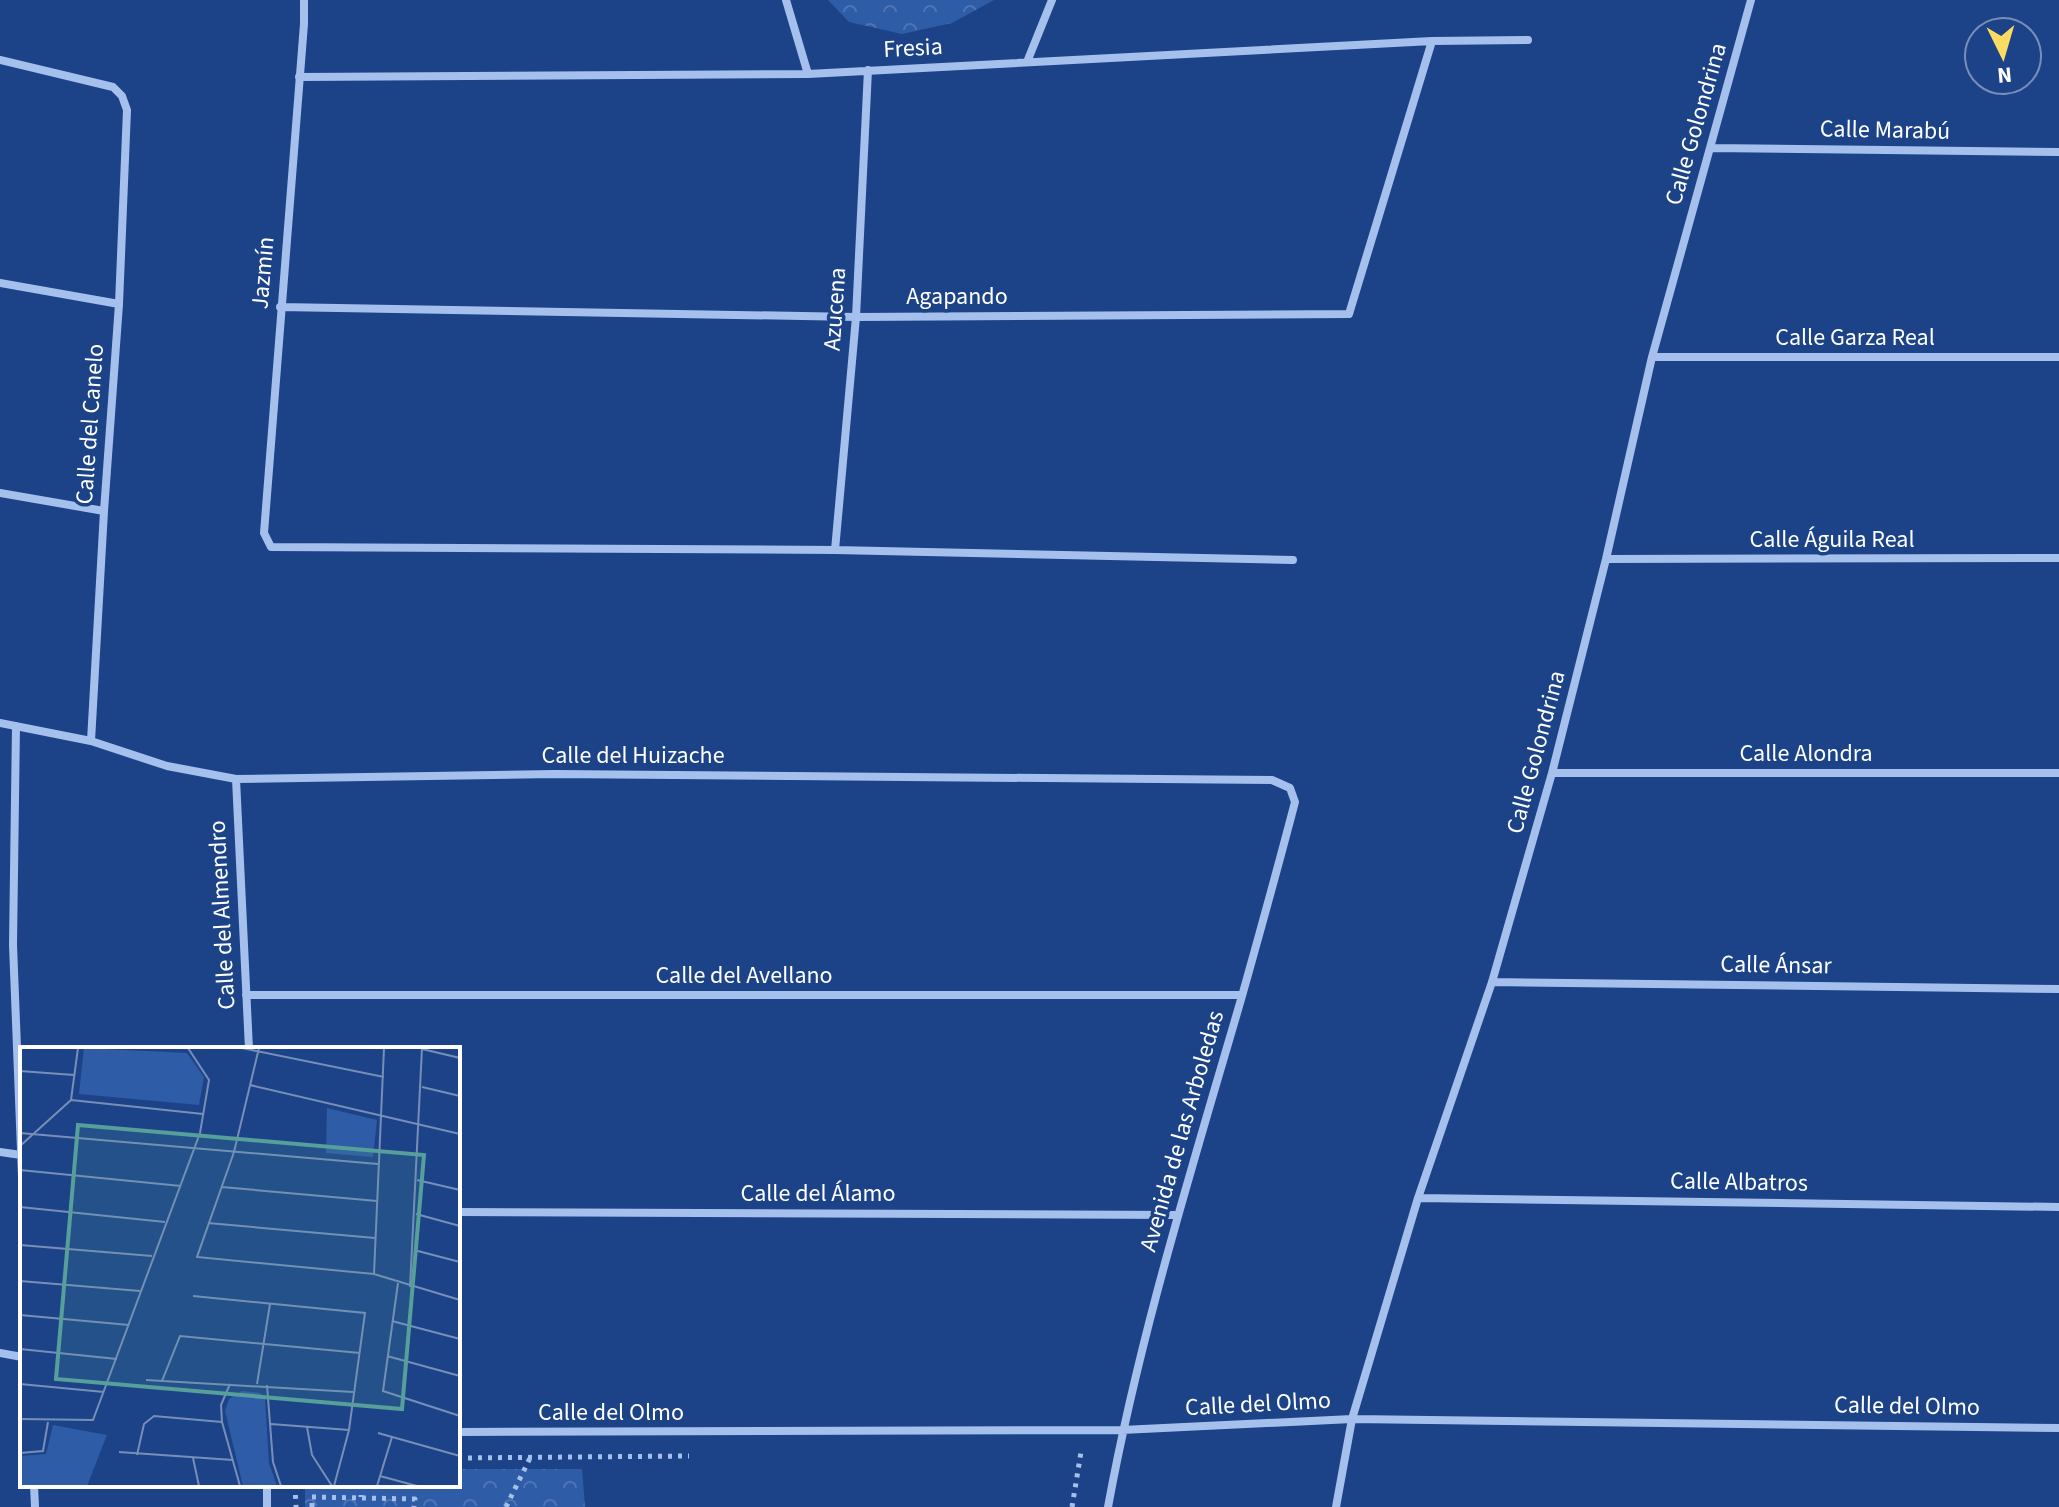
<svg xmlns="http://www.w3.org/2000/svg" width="2059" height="1507" font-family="'Source Sans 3',sans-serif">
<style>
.park{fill:url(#park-crowns)}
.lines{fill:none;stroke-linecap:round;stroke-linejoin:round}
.path{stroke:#a5c0ec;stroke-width:5;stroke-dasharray:4 6;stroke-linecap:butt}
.street{stroke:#a5c0ec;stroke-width:8}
.labels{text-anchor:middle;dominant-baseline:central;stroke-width:7;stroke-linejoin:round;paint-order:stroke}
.street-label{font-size:24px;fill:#fff;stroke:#1c4388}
.inset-road{fill:none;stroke:#778eb8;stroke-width:2}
.view{fill:#579f9a;fill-opacity:0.15;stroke:#579f9a;stroke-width:4}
.inset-edge{fill:none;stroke:#fff;stroke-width:4}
</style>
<defs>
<pattern id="park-crowns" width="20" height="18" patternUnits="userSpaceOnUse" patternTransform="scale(2)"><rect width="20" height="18" fill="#2f5ca6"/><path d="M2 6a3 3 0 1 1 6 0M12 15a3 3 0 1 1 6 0" fill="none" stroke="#4e74b3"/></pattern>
</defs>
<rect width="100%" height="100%" fill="#1c4388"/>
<path class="park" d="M828,0H994L952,23L902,34L849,22Z
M458,1469H582L585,1507H305V1485H458Z"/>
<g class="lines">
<path class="path" d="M458,1458L689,1456
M295,1485L296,1507
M361,1485V1497
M312,1507V1497L415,1499L414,1507
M506,1507L530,1458
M1072,1507L1081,1452H1079"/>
<path class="street" d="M304,0V24L264,533L271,547L835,550L1293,560
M786,0L808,74
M0,60L113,87L122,96L127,110L119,304L104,511L91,741
M1027,62L1052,0
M299,77L808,74L1432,41L1528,40
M1710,148L2059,152
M0,283L119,304
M280,307L856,317L1349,314L1432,41
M1652,357H2059
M0,493L104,511
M835,550L856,317L868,70
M1606,559L2059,558
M0,723L91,741L167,766L236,779L554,774L1272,780L1290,788L1295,802C1278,867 1260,932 1242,996C1193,1165 1140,1333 1108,1507
M16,726L13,945L22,1176
M1552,773H2059
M236,779L249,1049
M1492,982L2059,989
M246,995H1242
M0,1152L21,1155
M1418,1198L2059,1207
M458,1212L1177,1215
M0,1353L22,1357
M458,1432L1122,1430L1352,1419L2059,1428
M34,1485L35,1507
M267,1485V1507
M1336,1507L1352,1419L1418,1198L1492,982L1552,773L1606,559L1652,357L1751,0"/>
</g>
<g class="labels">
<g class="street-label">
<text transform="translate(913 48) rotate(-3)">Fresia</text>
<text transform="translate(1696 124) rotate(-74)">Calle Golondrina</text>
<text transform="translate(1885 130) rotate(1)">Calle Marabú</text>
<text transform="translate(263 273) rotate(-85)">Jazmín</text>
<text x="957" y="296">Agapando</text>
<text transform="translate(835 309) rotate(-86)">Azucena</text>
<text x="1855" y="337">Calle Garza Real</text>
<text transform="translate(90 424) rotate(-86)">Calle del Canelo</text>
<text x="1832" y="539">Calle Águila Real</text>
<text transform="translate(1536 752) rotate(-75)">Calle Golondrina</text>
<text x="1806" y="753">Calle Alondra</text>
<text x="633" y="755">Calle del Huizache</text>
<text transform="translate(222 915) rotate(-93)">Calle del Almendro</text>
<text transform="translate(1776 965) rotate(1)">Calle Ánsar</text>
<text x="744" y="975">Calle del Avellano</text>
<text transform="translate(1182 1131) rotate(-74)">Avenida de las Arboledas</text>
<text transform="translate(1739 1182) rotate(1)">Calle Albatros</text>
<text x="818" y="1193">Calle del Álamo</text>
<text transform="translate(1258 1404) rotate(-3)">Calle del Olmo</text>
<text transform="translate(1907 1406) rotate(1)">Calle del Olmo</text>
<text x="611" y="1412">Calle del Olmo</text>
</g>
</g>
<g transform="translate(20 1047)">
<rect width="440" height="440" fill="#1c4388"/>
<path d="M64,1L167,6L184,30L179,58L59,47ZM307,61L357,73L353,110L306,106ZM222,344L240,346L245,352L249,416L257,439H223L205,364L209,352ZM33,378L87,388L67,439H0V409L26,407Z" fill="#2f5ca6"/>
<path class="inset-road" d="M222,1L364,30M239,1L214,105L177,210L354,227L440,253M402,2L440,11M0,24L54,28M230,38L440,87M402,40L440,49M51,53L183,67M0,86L358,117M0,99L51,53L58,1M0,123L161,139M397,133L440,143M202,140L357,154M0,160L145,175M396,167L440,179M188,176L355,191M0,198L132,209M394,203L440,215M354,227L364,1M0,234L120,244M378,236L363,344L440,369M390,240L402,1M173,249L345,266L329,383L314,439M0,268L109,278M372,274L440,292M0,302L97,312M367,309L440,329M126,333L333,345M142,334L160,289L340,306M0,337L84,345M210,337L201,358L202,375L220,439M237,337L250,257M247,338L253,415L261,439M0,372L73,373L180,86L189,33L168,1M251,377L329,383M287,380L292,408L312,439M358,386L440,409M99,405L213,413M0,406L23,404L28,375M117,408L124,377L134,369L202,375M173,411L179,439M360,429L397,439M357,439L372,390"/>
<path class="view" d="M58,78L404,108L382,362L36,332Z"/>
<rect width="440" height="440" class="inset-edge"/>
</g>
<g transform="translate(2003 56) rotate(175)"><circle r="38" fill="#1c4388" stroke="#778eb8" stroke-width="2"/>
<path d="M0-6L14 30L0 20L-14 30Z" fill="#fcdb63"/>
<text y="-12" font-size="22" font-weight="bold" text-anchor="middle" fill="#ffffff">N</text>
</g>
</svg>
